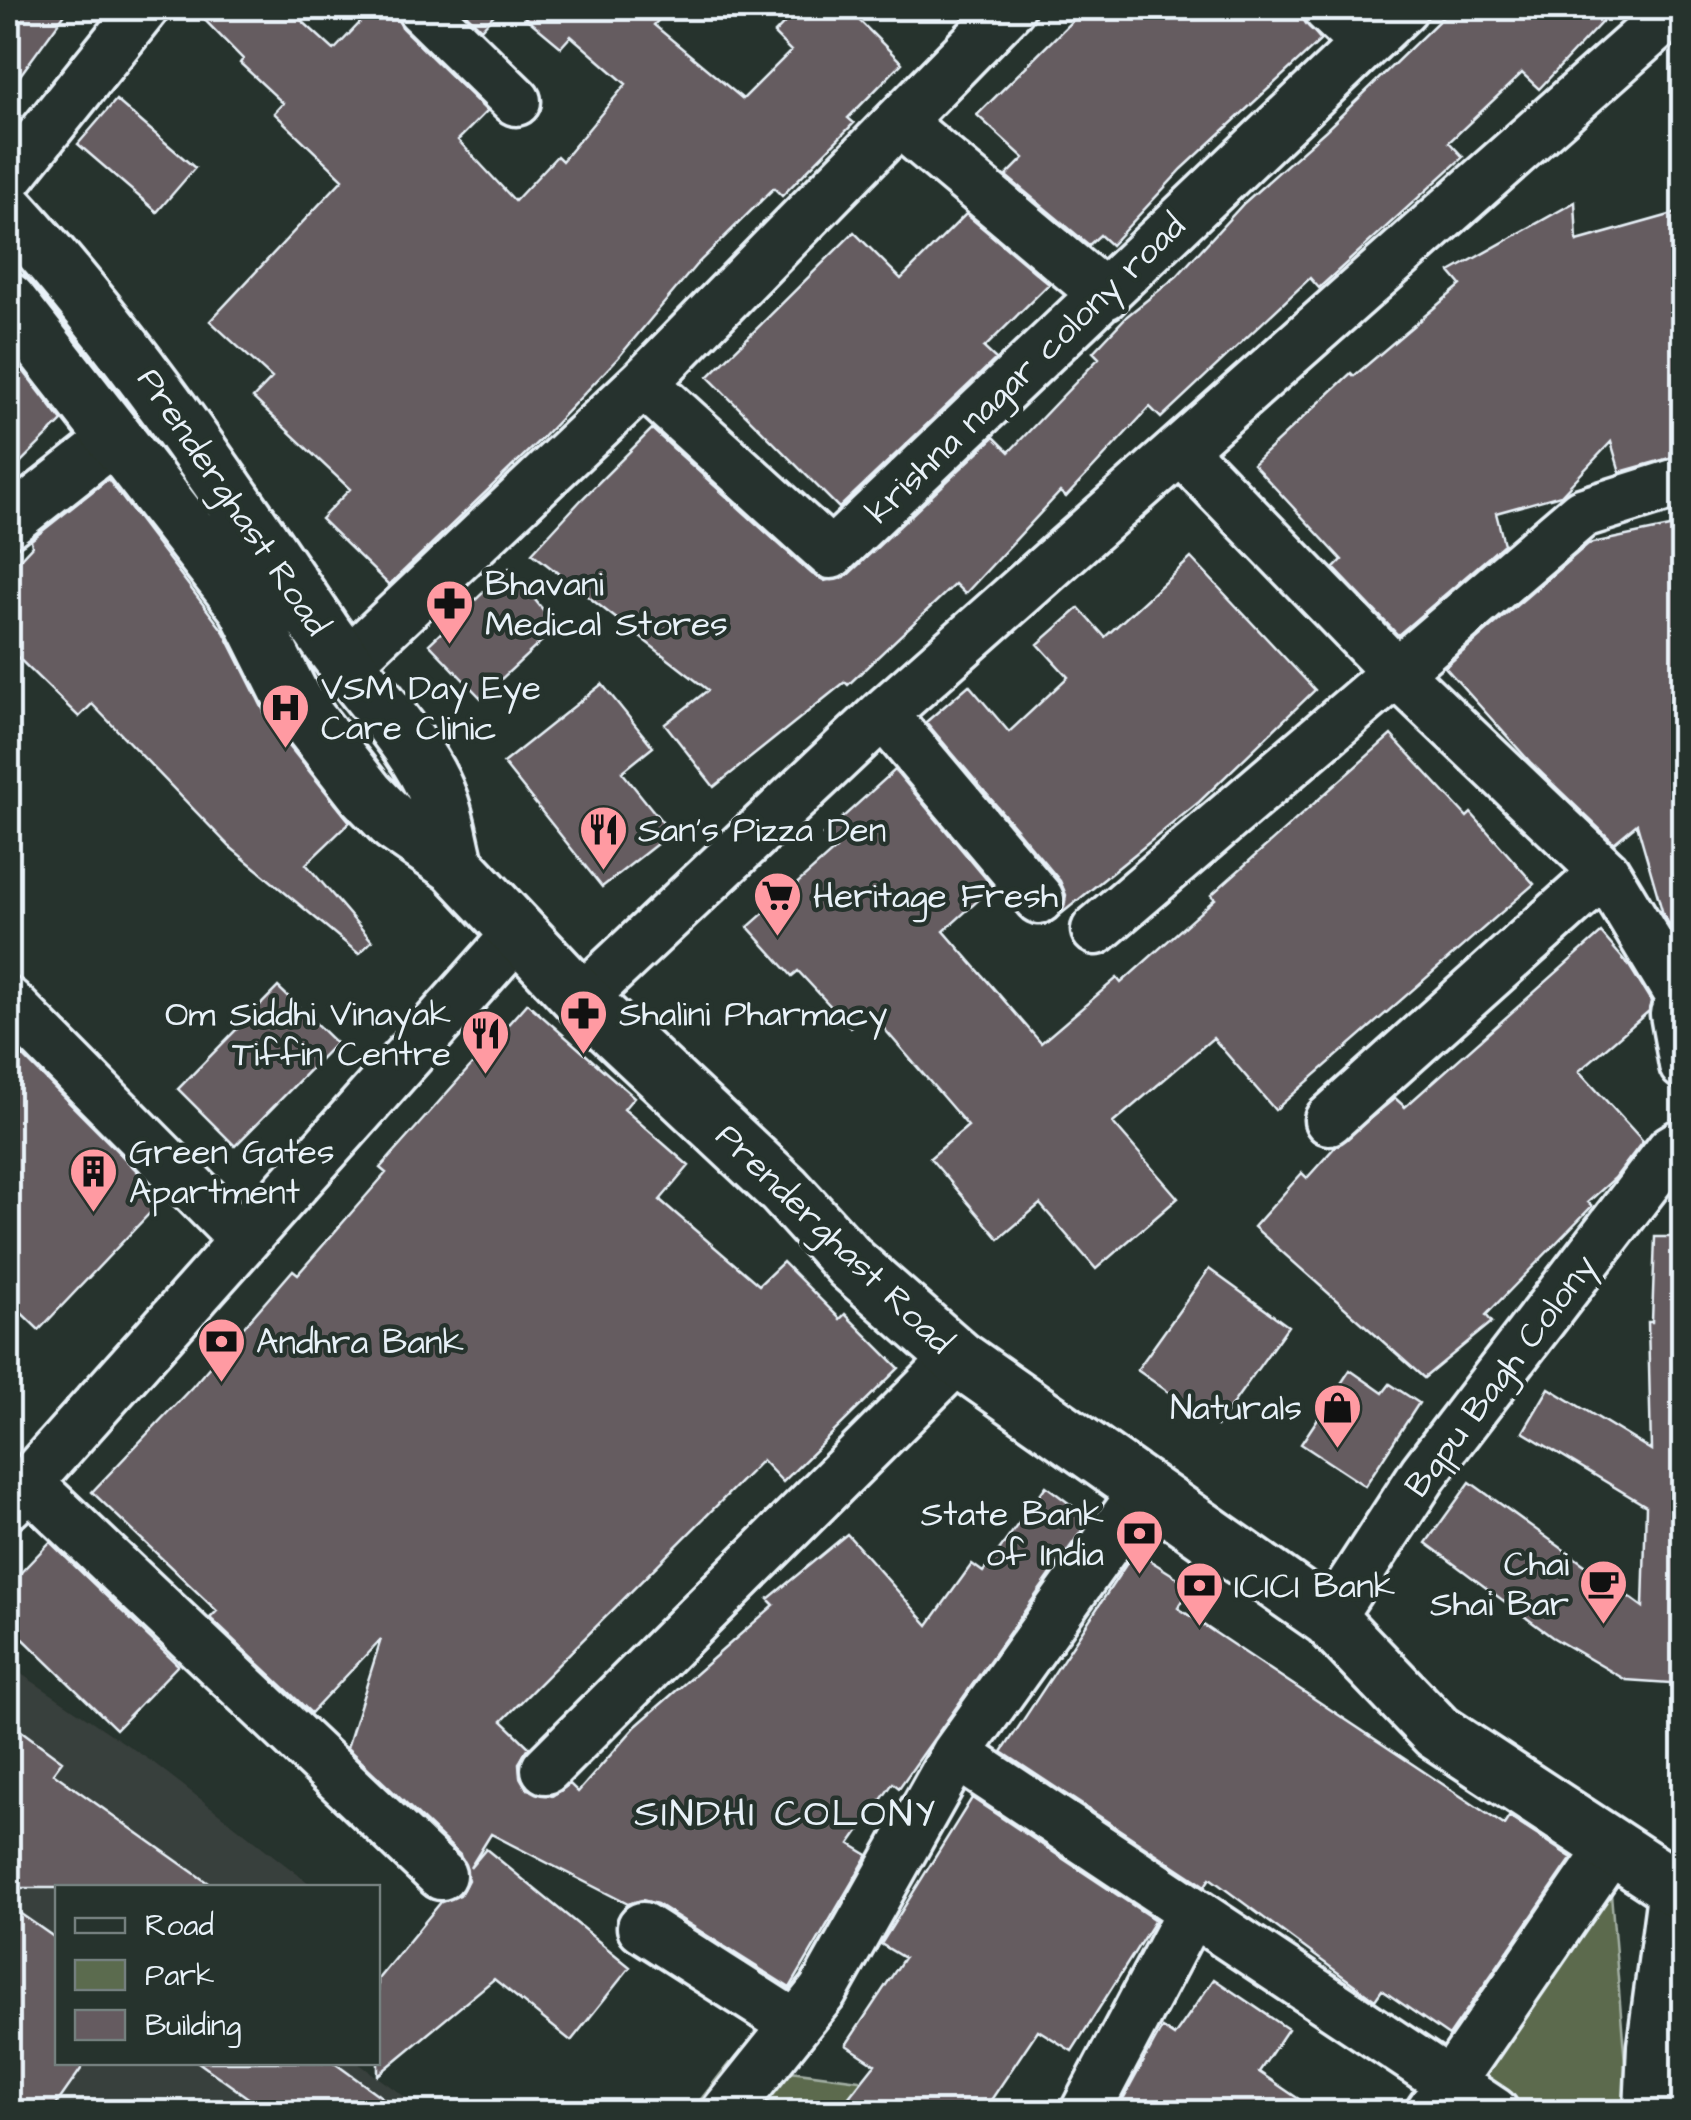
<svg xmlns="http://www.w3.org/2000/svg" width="1691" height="2120" font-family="'Architects Daughter',sans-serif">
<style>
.built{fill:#393f3c}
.green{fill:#5b6b4e;stroke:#a2aea3;stroke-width:2.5}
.building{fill:#655b60;stroke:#e8f1f8;stroke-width:2.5}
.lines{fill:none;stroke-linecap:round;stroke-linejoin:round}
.minor-casing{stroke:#e8f1f8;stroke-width:55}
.tertiary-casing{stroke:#e8f1f8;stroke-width:62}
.minor{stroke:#26332d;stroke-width:48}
.tertiary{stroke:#26332d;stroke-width:55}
.labels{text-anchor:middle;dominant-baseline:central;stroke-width:9;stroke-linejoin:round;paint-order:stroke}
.street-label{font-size:35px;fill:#e8f1f8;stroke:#26332d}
.poi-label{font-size:35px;fill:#e8f1f8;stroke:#26332d;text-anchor:start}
.neighbourhood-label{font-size:38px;letter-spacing:2.5px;fill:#e8f1f8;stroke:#26332d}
</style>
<rect width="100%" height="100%" fill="#26332d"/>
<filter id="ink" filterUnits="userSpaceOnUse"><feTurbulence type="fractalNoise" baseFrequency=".01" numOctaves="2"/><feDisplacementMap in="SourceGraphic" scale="20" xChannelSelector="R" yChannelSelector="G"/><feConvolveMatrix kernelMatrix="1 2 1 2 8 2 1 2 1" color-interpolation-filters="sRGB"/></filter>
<g filter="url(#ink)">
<path class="built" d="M8,1665L154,1763L314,1887L58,1888V2062L358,2063L426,2112H8Z"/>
<path class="green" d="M1608,1857L1629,2112H1495L1459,2090Z
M729,2063L859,2080L904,2112H691Z"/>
<path class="building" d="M8,8H69L8,92Z
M193,8H288L334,50L374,8H394L402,28L487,111L458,140L515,201L557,156L562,161L626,84L571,36L561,47L514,8H670L654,25L743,99L791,51L774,34L799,8H847L902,63L848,118L854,123L782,196L774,188L696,265L618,358L541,439L389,585L321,519L350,489L253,398L272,378L210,321L343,179L274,113L283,103L240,63L243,59Z
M460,8H500L481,29Z
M1085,8H1295L1321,40L1182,169L1111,245L1100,235L1089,245L1006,176L1024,158L977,115Z
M1452,8H1615L1539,89L1522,73L1449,142L1463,157L1319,288L1310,278L1161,418L1150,407L1066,497L1060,492L965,594L955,584L848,685L845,682L714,787L665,724L708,690L532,553L581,500L652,429L812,574L825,581L849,574L994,437L1009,452L1099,358L1093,352L1127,316L1177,276L1244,203L1326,130Z
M116,100L195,168L157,212L78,144Z
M1575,202L1577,241L1684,211V454L1620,472L1611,442L1561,495L1496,513L1504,544L1398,635L1334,568L1342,560L1253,464L1351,373L1354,376L1461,285L1450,272Z
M966,214L1049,284L984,348L996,359L839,508L708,377L854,232L901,279Z
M8,351L62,421L8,475Z
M108,479L224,632L269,721L350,822L306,864L372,941L359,954L230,847L92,704L79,717L8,648V572L32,546L31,540Z
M1684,524V949L1663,914L1637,824L1614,843L1531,763L1445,667L1588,544Z
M1191,558L1315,690L1199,802L1061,914L1066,895L1060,881L926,722L969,685L1009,732L1068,677L1038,644L1079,608L1105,637Z
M509,568L557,627L481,698L429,644Z
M602,684L653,747L622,772L671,833L602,887L503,763Z
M1391,735L1467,817L1471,813L1534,884L1275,1110L1213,1038L1113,1123L1178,1198L1096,1269L1040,1204L999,1239L930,1158L968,1126L868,1010L850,1027L798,971L792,976L748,927L836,849L823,835L895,770L993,887L944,931L1041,1043L1117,978L1121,983L1215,899L1211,895Z
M1601,933L1630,967L1651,1001L1649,1011L1579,1071L1643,1141L1615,1178L1588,1202L1592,1206L1486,1315L1492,1322L1424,1378L1254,1227L1302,1173L1307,1178L1335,1147L1395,1098L1405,1107Z
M278,987L336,1043L235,1146L178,1089Z
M527,1003L634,1097L624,1109L689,1166L660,1200L759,1285L783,1262L840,1319L845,1314L899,1368L783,1482L762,1460L502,1721L529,1747L519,1763L520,1777L527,1789L552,1796L570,1784L578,1792L636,1726L774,1605L768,1599L847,1534L928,1625L972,1564L983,1572L1046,1486L1090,1519L899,1788L893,1783L850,1844L868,1855L790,1988L657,1904L642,1900L628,1904L491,1834L470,1868L486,1849L630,1967L571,2041L494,1979L378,2075V1979L441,1902L460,1895L468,1880L460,1855L347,1748L381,1639L311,1713L210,1618L217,1611L92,1492L192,1387L293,1270L298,1274L386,1173L380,1168Z
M8,1041L164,1198L39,1330L8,1300Z
M1655,1237H1684V1684L1626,1680L1552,1637L1426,1543L1470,1482L1643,1607L1646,1506L1523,1432L1549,1388L1651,1450L1648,1322H1652Z
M1209,1269L1288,1326L1217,1426L1137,1370Z
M1350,1370L1383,1393L1390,1384L1419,1403L1365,1486L1301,1444Z
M50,1542L178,1665L116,1729L8,1624V1586Z
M1135,1551L1192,1587L1178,1608L1504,1825L1509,1817L1572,1858L1449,2036L1382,1990L1375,2000L1210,1878L1205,1886L1002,1752Z
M8,1721L62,1761L53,1773L215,1888H8Z
M972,1798L1155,1920L1072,2051L1038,2030L983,2112H837L875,2064L846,2045L904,1958L881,1944Z
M8,1905L58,1940V2062H86L51,2112H33L8,2094Z
M1214,1979L1288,2029L1259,2072L1318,2112H1116L1162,2028L1174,2036Z
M198,2062H333L402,2112H268Z"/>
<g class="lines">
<defs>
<path id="minor" d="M421,8L516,101
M1327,8L1365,44
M899,122L1105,295
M8,178L144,8
M643,383L831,554L1403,8
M1182,451L1397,673L1605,872L1682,1000L1675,1014L1684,1065
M8,523L117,437
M345,665L643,383L1010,8
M883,714L1039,899
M1096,930L1582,513L1684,481
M581,999L883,714L1677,8
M8,1002L244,1240
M1329,1120L1605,872
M29,1484L441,1875
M8,1505L518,933
M1329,1619L1424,1473L1671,1150L1684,1142
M956,1754L1494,2112
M546,1769L958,1358
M642,1927L794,2024
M726,2112L823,1991L956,1754L1144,1491
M1085,2112L1191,1911
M1430,2112L1613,1846
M1649,2112L1652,2046L1673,1887"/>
<path id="tertiary" d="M8,210C127,340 223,484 322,631C357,683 417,741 439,799C447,820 450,844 456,866
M8,301L246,606L294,702L366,794L395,824L456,866L581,999L784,1190L851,1264L958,1358L1329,1619L1437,1732L1684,1894"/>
</defs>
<use href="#minor" class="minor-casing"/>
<use href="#tertiary" class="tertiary-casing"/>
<use href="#minor" class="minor"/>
<use href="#tertiary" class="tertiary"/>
</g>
</g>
<defs>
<symbol id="pharmacy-pin" viewBox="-11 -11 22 30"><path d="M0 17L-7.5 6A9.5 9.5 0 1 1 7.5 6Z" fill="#ff9aa2" stroke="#26332d"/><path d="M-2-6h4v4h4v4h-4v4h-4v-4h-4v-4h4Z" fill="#111"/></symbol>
<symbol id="hospital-pin" viewBox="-11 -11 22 30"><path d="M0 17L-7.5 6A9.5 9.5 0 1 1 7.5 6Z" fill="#ff9aa2" stroke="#26332d"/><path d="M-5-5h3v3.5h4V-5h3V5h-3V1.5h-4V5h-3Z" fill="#111"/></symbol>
<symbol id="restaurant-pin" viewBox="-11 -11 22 30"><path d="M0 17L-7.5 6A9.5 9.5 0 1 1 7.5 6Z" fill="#ff9aa2" stroke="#26332d"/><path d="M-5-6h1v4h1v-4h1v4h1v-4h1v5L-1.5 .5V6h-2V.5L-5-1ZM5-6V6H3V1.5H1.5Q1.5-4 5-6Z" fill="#111"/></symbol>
<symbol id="supermarket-pin" viewBox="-11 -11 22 30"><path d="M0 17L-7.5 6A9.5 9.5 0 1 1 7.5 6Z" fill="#ff9aa2" stroke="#26332d"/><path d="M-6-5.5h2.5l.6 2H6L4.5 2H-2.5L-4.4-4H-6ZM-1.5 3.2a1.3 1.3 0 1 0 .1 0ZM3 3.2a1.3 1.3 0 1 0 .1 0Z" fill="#111"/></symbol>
<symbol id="building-pin" viewBox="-11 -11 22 30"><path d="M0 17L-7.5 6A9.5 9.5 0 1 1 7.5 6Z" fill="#ff9aa2" stroke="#26332d"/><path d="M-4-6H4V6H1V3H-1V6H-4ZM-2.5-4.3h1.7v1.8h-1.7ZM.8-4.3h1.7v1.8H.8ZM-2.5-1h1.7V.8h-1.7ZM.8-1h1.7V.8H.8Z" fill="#111"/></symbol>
<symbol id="bank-pin" viewBox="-11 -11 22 30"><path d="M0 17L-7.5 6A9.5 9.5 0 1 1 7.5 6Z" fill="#ff9aa2" stroke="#26332d"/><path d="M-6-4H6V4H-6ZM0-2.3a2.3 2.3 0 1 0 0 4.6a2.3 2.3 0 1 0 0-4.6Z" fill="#111"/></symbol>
<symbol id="shop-pin" viewBox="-11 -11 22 30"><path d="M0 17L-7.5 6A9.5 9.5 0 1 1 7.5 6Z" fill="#ff9aa2" stroke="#26332d"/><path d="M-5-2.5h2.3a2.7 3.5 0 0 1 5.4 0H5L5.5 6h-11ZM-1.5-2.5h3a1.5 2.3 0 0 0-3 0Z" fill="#111"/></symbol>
<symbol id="cafe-pin" viewBox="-11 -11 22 30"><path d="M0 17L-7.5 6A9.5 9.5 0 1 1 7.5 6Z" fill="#ff9aa2" stroke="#26332d"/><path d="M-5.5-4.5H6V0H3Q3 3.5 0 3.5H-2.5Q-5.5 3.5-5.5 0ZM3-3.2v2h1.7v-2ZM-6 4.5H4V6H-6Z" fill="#111"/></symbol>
</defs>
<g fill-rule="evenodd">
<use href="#pharmacy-pin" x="422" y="576" width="55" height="75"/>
<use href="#hospital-pin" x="258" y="680" width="55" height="75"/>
<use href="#restaurant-pin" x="576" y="802" width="55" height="75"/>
<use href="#supermarket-pin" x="750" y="868" width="55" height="75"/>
<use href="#pharmacy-pin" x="556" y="986" width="55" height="75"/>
<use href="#restaurant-pin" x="458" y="1006" width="55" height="75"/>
<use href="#building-pin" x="66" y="1144" width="55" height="75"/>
<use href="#bank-pin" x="194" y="1314" width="55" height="75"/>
<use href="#shop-pin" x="1310" y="1380" width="55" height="75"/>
<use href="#bank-pin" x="1112" y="1506" width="55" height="75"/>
<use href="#cafe-pin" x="1576" y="1556" width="55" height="75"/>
<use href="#bank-pin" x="1172" y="1558" width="55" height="75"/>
</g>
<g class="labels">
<g class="street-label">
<text transform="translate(1026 369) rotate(-44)">krishna nagar colony road</text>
<text transform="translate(233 502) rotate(56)">Prenderghast Road</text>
<text transform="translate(834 1239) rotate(44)">Prenderghast Road</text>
<text transform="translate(1501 1376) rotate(-53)">Bqpu Bagh Colony</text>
</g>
<g class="poi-label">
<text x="485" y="584">Bhavani<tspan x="485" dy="40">Medical Stores</tspan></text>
<text x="321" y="688">VSM Day Eye<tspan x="321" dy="40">Care Clinic</tspan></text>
<text x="638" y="830">San's Pizza Den</text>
<text x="813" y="896">Heritage Fresh</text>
<text x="451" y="1014" text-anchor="end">Om Siddhi Vinayak<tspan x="451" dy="40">Tiffin Centre</tspan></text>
<text x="619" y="1014">Shalini Pharmacy</text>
<text x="129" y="1152">Green Gates<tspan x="129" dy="40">Apartment</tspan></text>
<text x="256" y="1342">Andhra Bank</text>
<text x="1302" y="1408" text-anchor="end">Naturals</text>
<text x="1104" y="1514" text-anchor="end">State Bank<tspan x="1104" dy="40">of India</tspan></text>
<text x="1569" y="1564" text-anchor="end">Chai<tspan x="1569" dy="40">Shai Bar</tspan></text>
<text x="1234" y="1586">ICICI Bank</text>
</g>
<g class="neighbourhood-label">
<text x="786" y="1815">SINDHI COLONY</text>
</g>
</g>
<rect width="1691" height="2120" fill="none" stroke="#26332d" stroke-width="40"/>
<rect x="20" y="20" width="1651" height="2080" fill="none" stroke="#e8f1f8" stroke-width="4" filter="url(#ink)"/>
<rect x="55" y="1885" width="325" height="180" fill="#26332d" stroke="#747f7e" stroke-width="2.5"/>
<rect x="75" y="1918" width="50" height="15" fill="#26332d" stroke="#747f7e" stroke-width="2.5"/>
<text x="145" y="1935" font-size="30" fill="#e8f1f8">Road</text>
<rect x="75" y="1960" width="50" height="30" fill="#5b6b4e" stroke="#747f7e" stroke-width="2.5"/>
<text x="145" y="1985" font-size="30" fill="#e8f1f8">Park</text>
<rect x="75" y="2010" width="50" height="30" fill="#655b60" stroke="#747f7e" stroke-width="2.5"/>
<text x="145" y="2035" font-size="30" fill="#e8f1f8">Building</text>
</svg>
